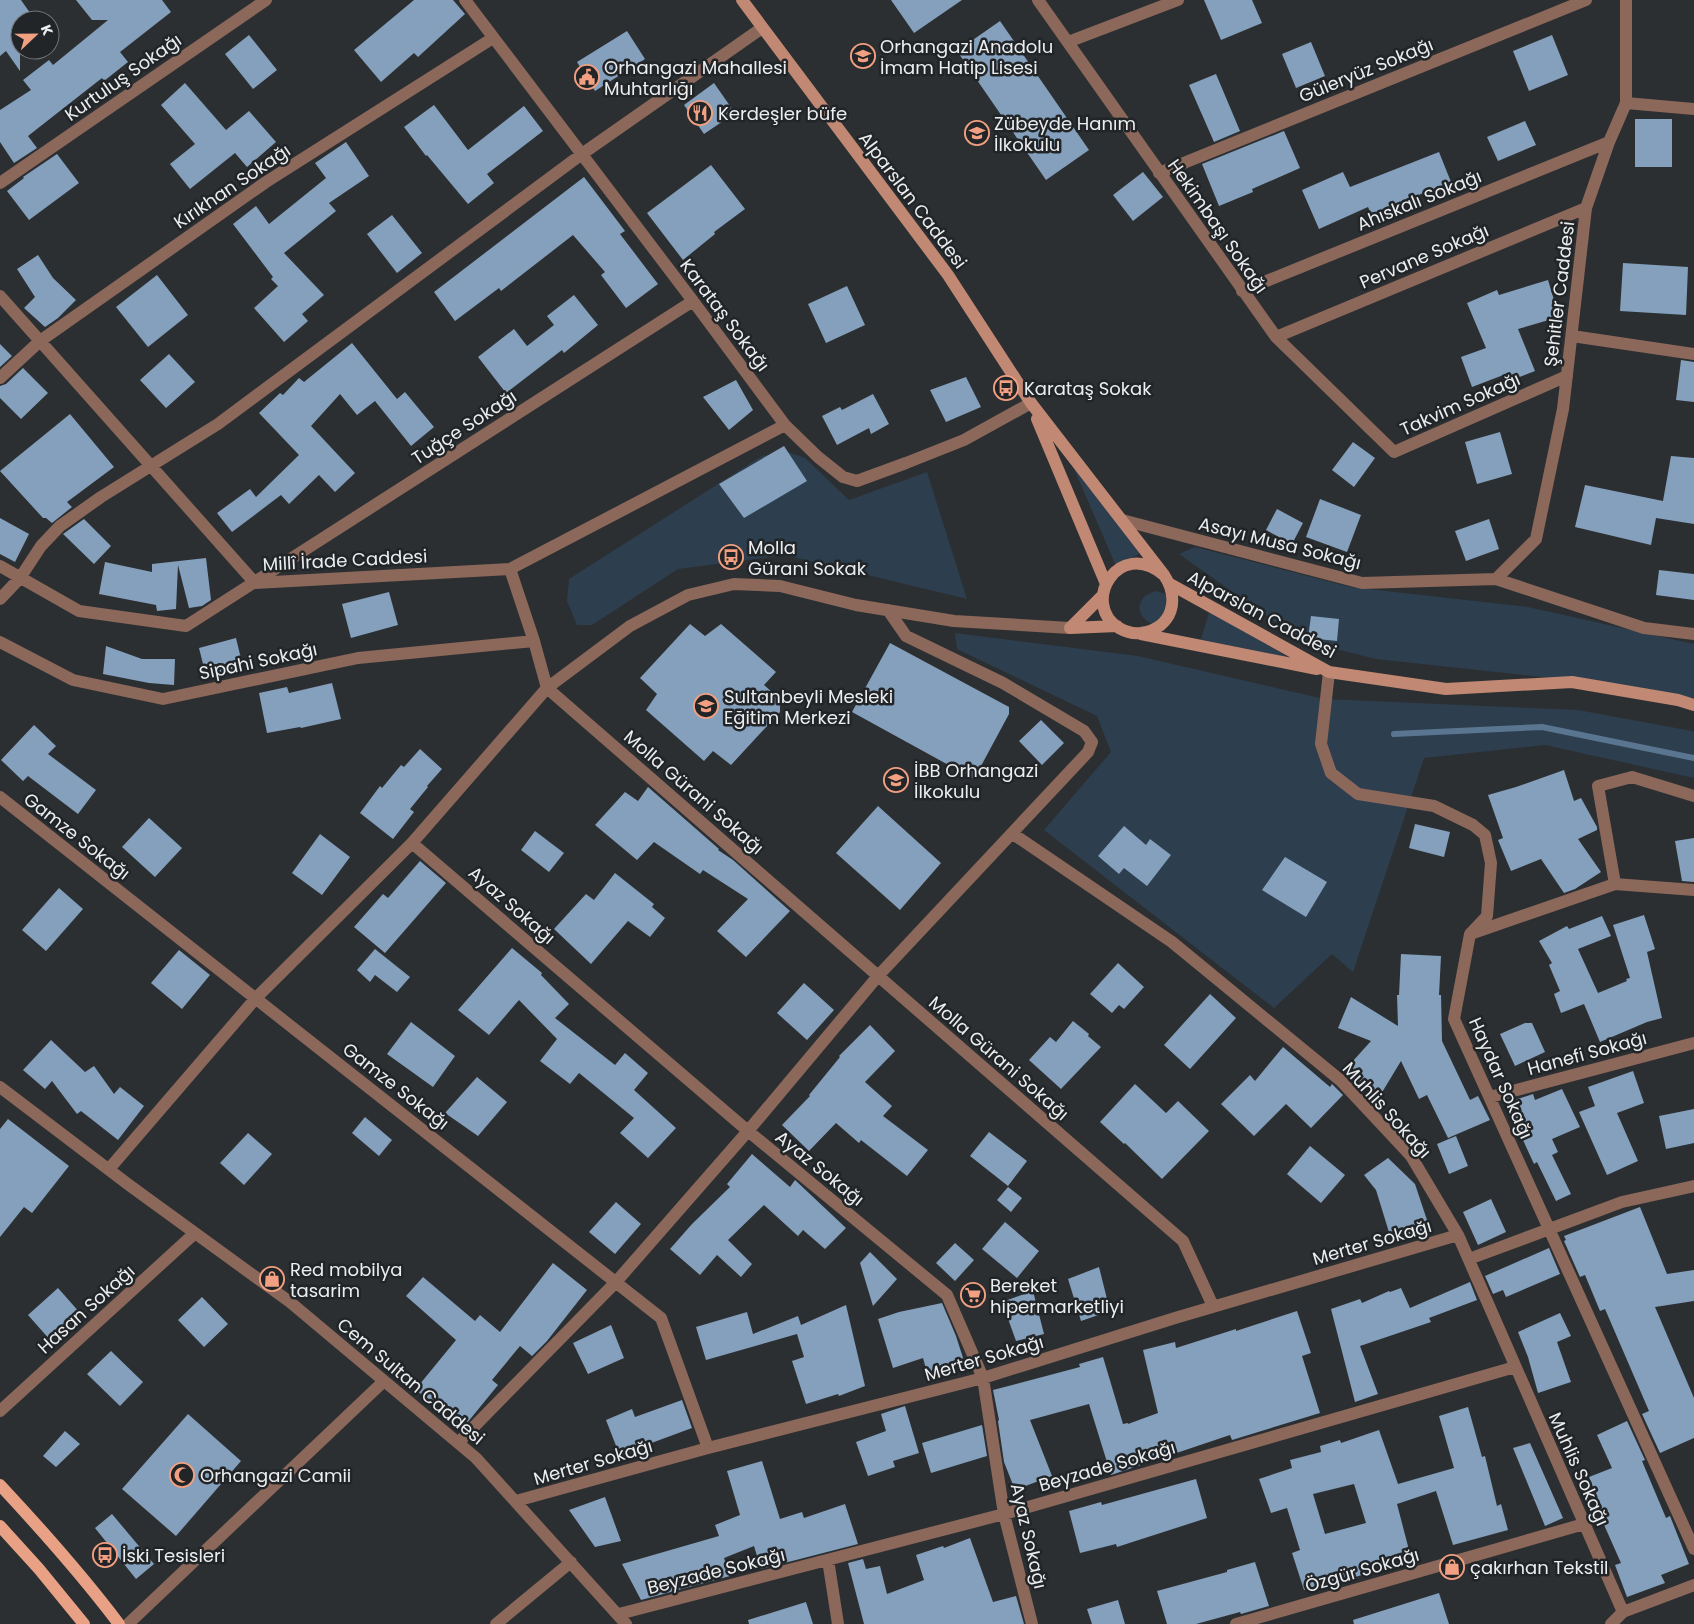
<svg xmlns="http://www.w3.org/2000/svg" width="1694" height="1624" font-family="Poppins,sans-serif">
<style>
.green{fill:#2d3e4e}
.lines{fill:none;stroke-linecap:round;stroke-linejoin:round}
.stream{stroke:#5a7590;stroke-width:6}
.building{fill:#84a0bc;fill-rule:evenodd}
.street{stroke:#8c685b;stroke-width:12}
.secondary{stroke:#c18873;stroke-width:12}
.primary{stroke:#e9a185;stroke-width:12}
.labels{text-anchor:middle;dominant-baseline:central;stroke-width:5;stroke-linejoin:round;paint-order:stroke}
.poi-label{font-size:18px;fill:#ebedef;stroke:#222528;text-anchor:start}
.street-label{font-size:18px;fill:#ebedef;stroke:#222528}
</style>
<rect width="100%" height="100%" fill="#2c2f32"/>
<path class="green" d="M1059,434L1147,550L1116,566Z
M788,452L805,458L849,500L927,472L967,599L785,555L678,569L592,625H577L567,601L569,579L762,456Z
M1195,547L1350,587L1528,607L1694,644V698L1588,682L1376,659L1300,640L1179,554Z
M1156,591L1165,594L1170,600L1156,625C1134,619 1134,596 1156,591Z
M1210,610L1301,665L1199,645Z
M955,633L1138,656L1324,699L1578,710L1692,731L1694,732V778L1545,745L1424,758L1353,972L1332,954L1274,1008L1044,830L1111,752L1097,716L957,649Z"/>
<g class="lines">
<path class="stream" d="M1394,734L1542,727L1694,758"/>
</g>
<path class="building" d="M0,0H21L35,20H20V71L6,51L0,56Z
M76,0H162L171,12L120,52L128,62L104,81L102,78L28,136L37,148L14,163L0,142V110L31,90L23,80L49,60L53,65L108,20H92Z
M414,0H453L465,14L418,57L414,53L381,82L354,50Z
M891,0H962L914,33Z
M1204,0H1252L1262,23L1221,40Z
M1000,21L1089,150L1046,180L957,51Z
M627,31L645,59L595,91L577,62Z
M249,35L277,70L253,89L225,54Z
M1552,35L1568,75L1529,91L1513,51Z
M1311,42L1325,76L1296,88L1282,54Z
M1216,74L1240,131L1214,142L1189,85Z
M185,83L226,130L249,111L276,142L247,167L235,153L190,189L170,164L195,144L161,105Z
M714,83L735,113L704,134L684,105Z
M434,105L468,150L524,106L543,131L487,174L494,183L468,204L427,155L426,156L404,127Z
M1635,119H1672V167H1635Z
M1525,121L1536,145L1498,161L1487,137Z
M1284,131L1300,168L1252,189L1253,192L1219,206L1202,164Z
M346,142L369,176L329,203L336,211L284,253L324,295L302,314L308,321L284,342L254,308L278,286L271,279L273,277L233,224L256,206L269,224L326,178L315,163Z
M1439,152L1451,182L1371,214L1368,207L1319,229L1302,190L1343,172L1350,187Z
M57,154L79,183L29,220L7,191L24,178L23,177Z
M711,165L745,209L714,232L715,234L683,260L647,213Z
M1143,172L1163,197L1133,221L1113,195Z
M584,177L625,231L620,234L658,284L626,308L601,275L605,272L573,235L501,291L499,288L455,321L434,292Z
M392,215L422,253L397,273L367,234Z
M38,255L53,278L76,300L58,318L45,327L24,308L35,297L17,269Z
M1623,263L1688,267L1686,315L1620,311Z
M157,275L188,315L148,347L116,307Z
M1548,280L1559,317L1518,329L1535,371L1509,381L1506,374L1472,387L1461,357L1486,348L1467,303L1497,290L1499,295Z
M847,286L865,325L826,343L808,304Z
M574,295L598,325L564,353L562,350L506,393L478,357L514,329L527,346L554,325L547,316Z
M352,343L397,399L405,392L434,427L411,446L375,401L357,415L340,394L311,426L355,473L335,492L319,475L289,504L281,495L232,532L217,513L250,489L256,497L299,455L259,413L280,393L283,395L299,378L304,382Z
M0,344L12,356L0,367Z
M169,354L195,382L166,408L140,380Z
M1681,360L1694,362V402L1676,400Z
M23,368L48,393L21,419L0,398V386L6,384Z
M966,377L981,407L946,422L930,390Z
M736,380L753,410L729,430L703,397Z
M873,394L889,424L871,434L869,428L837,445L822,416L840,407L842,410Z
M70,414L114,467L67,502L72,507L52,523L46,518H43L0,471Z
M1500,432L1512,474L1477,484L1465,442Z
M1353,442L1375,458L1354,487L1332,470Z
M784,446L807,481L744,518L719,484Z
M1671,456L1694,458V524L1656,518L1651,545L1575,527L1585,485L1663,501Z
M1320,499L1361,515L1347,552L1306,537Z
M1277,509L1303,523L1292,544L1266,530Z
M0,518L29,534L15,562L0,554Z
M84,519L111,546L94,564L63,534Z
M1489,519L1499,549L1466,561L1455,531Z
M206,558L211,600L202,606L189,608L178,565L176,609L157,611L156,605L99,594L105,562L152,572V564Z
M1659,570L1694,574V600L1656,595Z
M389,592L398,625L351,638L342,604Z
M1311,616L1339,619L1337,641L1308,638Z
M690,624L705,636L721,624L776,672L764,685L780,699V712L731,765L713,751L704,761L646,710L657,694L640,678Z
M236,638L243,667L206,676L199,648Z
M890,643L1009,707V714L974,779L852,712Z
M106,646L142,659H175L174,685L149,683L103,674Z
M332,683L341,719L301,728L300,727L267,733L259,693L287,687L289,693Z
M1041,720L1064,743L1042,765L1019,741Z
M34,725L56,746L48,754L96,790L78,814L28,776L23,781L1,760Z
M420,749L442,769L427,786L428,787L410,809L414,812L393,839L360,813L380,786L382,788L401,765L404,767Z
M1564,770L1574,801L1581,798L1597,827V830L1578,839L1601,872L1575,889L1564,893L1541,859L1511,871L1498,840L1503,838L1488,795L1516,787Z
M648,787L719,849L718,850L733,860L790,911L746,957L717,931L748,899L703,870L700,874L654,842L637,860L595,825L625,792L638,801Z
M878,806L941,863L900,910L836,853Z
M149,818L182,848L155,877L122,847Z
M1415,824L1450,832L1444,857L1409,848Z
M1124,826L1146,845L1150,839L1171,855L1147,886L1124,868L1119,874L1098,856Z
M535,831L564,853L549,872L521,850Z
M320,834L350,857L322,895L292,873Z
M1694,838V882L1682,881L1675,841Z
M1285,857L1327,882L1306,917L1262,890Z
M420,861L446,883L385,953L354,927L383,894L388,898Z
M615,873L654,904L652,907L665,918L650,937L628,921L591,964L554,929L586,894L594,900Z
M59,888L83,909L46,951L22,930Z
M1644,915L1655,949L1647,952L1662,1018L1647,1022L1600,1042L1584,1004L1561,1013L1554,994L1560,991L1549,965L1552,963L1539,941L1567,926L1569,929L1602,916L1611,936L1578,949L1598,993L1627,981L1626,979L1630,978L1613,925Z
M512,948L542,973L541,975L569,1004L555,1018L615,1065L625,1053L648,1073L634,1090L676,1128L648,1158L620,1133L634,1118L579,1073L570,1084L540,1061L557,1039L519,1000L489,1035L458,1010Z
M375,949L410,977L397,992L375,975L370,982L357,970Z
M179,950L210,975L182,1009L151,983Z
M1401,954L1441,956L1439,995H1441L1442,1041L1470,1100L1478,1096L1490,1120L1448,1138L1427,1095L1419,1099L1401,1061L1378,1099L1358,1080L1354,1084L1343,1072L1371,1041L1338,1028L1351,997L1398,1026L1397,995H1399Z
M1118,963L1144,987L1124,1009L1119,1005L1112,1013L1090,994Z
M804,983L834,1010L807,1040L777,1013Z
M1210,994L1236,1018L1190,1069L1164,1045Z
M1073,1021L1089,1034L1088,1036L1101,1047L1061,1089L1029,1060L1050,1037L1056,1042Z
M411,1022L455,1056L433,1087L387,1054Z
M1525,1023H1532L1545,1052L1515,1066L1500,1034Z
M870,1025L895,1051L865,1082L892,1106L883,1116L928,1150L907,1176L861,1140L859,1143L836,1123L809,1151L782,1125L810,1096L809,1095L840,1057L839,1056Z
M51,1040L85,1072L94,1066L114,1094L120,1087L144,1106L118,1140L81,1111L77,1114L52,1081L45,1089L23,1070Z
M1283,1047L1330,1087L1332,1084L1343,1095L1311,1128L1286,1104L1254,1136L1221,1104L1250,1075L1255,1081Z
M1633,1071L1644,1103L1617,1113L1638,1161L1607,1175L1579,1112L1595,1106L1588,1087Z
M477,1077L507,1102L478,1136L445,1113Z
M1135,1084L1166,1113L1178,1101L1209,1131L1162,1179L1125,1143L1124,1144L1100,1122Z
M1562,1089L1580,1127L1552,1139L1558,1152L1552,1155L1571,1194L1556,1201L1537,1162L1534,1164L1506,1103L1533,1094L1535,1100Z
M1694,1109V1143L1666,1149L1659,1116Z
M365,1117L392,1140L379,1156L352,1133Z
M8,1119L69,1166L32,1213L24,1207L0,1237V1129Z
M989,1132L1027,1161L1008,1186L970,1156Z
M248,1133L272,1154L244,1185L220,1163Z
M1456,1136L1468,1166L1449,1174L1437,1144Z
M1310,1146L1345,1175L1321,1203L1287,1174Z
M752,1154L790,1187L795,1180L846,1228L825,1249L803,1230L798,1236L764,1205L728,1240L752,1264L741,1277L717,1255L700,1275L670,1249L692,1224L730,1187L727,1184Z
M1388,1158L1415,1184L1430,1229L1392,1242L1376,1190L1364,1175Z
M1008,1187L1022,1198L1011,1212L997,1200Z
M1491,1199L1506,1232L1478,1245L1463,1212Z
M616,1202L641,1224L615,1254L589,1232Z
M1640,1207L1667,1274L1694,1270V1301L1655,1307L1694,1398V1438L1660,1453L1642,1414L1649,1411L1605,1309L1600,1311L1585,1275L1580,1277L1564,1241L1566,1240L1564,1236Z
M1005,1222L1039,1251L1017,1278L982,1249Z
M955,1243L974,1260L955,1281L936,1263Z
M1549,1248L1560,1274L1506,1297L1503,1290L1493,1294L1485,1276Z
M870,1252L897,1279L873,1306L860,1263Z
M553,1263L587,1290L547,1341L532,1356L520,1346L492,1380L498,1385L467,1423L441,1402L438,1405L415,1390L456,1340L406,1296L423,1277L475,1321L480,1315L500,1332Z
M1099,1267L1110,1311L1081,1321L1068,1279Z
M1470,1282L1477,1300L1429,1318L1431,1322L1360,1346L1378,1394L1355,1402L1331,1309L1360,1299L1362,1303L1389,1291L1390,1292L1401,1288L1410,1308Z
M58,1288L81,1314L51,1341L28,1315Z
M1033,1291L1044,1334L1016,1341L1002,1302Z
M202,1297L228,1324L204,1347L178,1320Z
M942,1303L956,1336L964,1361L928,1376L923,1358L893,1368L878,1319L899,1312Z
M846,1305L865,1386L839,1396L838,1394L806,1404L792,1361L804,1357L797,1334L706,1360L696,1327L747,1312L753,1334L798,1316L801,1325Z
M1297,1311L1311,1353L1302,1356L1320,1413L1232,1440L1230,1435L1111,1475L1089,1404L1030,1420L1052,1476L1015,1490L1004,1462L998,1421L999,1420L993,1390L1080,1367L1079,1364L1103,1357L1123,1424L1128,1423V1424L1158,1413L1143,1350L1175,1342L1176,1348L1236,1329V1331Z
M1560,1313L1571,1336L1557,1342L1571,1382L1538,1393L1528,1357L1518,1332Z
M611,1325L624,1358L588,1374L573,1343Z
M111,1351L143,1382L120,1406L87,1374Z
M682,1400L692,1428L646,1445V1446L620,1456L606,1420L632,1409L635,1417Z
M905,1406L919,1453L893,1461L895,1467L868,1476L856,1442L886,1431L881,1414Z
M1468,1407L1482,1457L1485,1456L1497,1506L1501,1504L1508,1530L1453,1545L1436,1491L1397,1504L1409,1550L1366,1564L1368,1573L1346,1580L1345,1577L1304,1590L1292,1553L1300,1550L1287,1508L1271,1513L1259,1479L1292,1468L1290,1460L1321,1452L1320,1446L1340,1440L1341,1443L1379,1430L1398,1484L1454,1468L1439,1416ZM1354,1484L1366,1523L1325,1534L1313,1494Z
M188,1414L241,1461L176,1536L122,1489Z
M1627,1421L1645,1460L1642,1461L1666,1518L1670,1516L1689,1564L1661,1575L1665,1583L1627,1597L1615,1565L1621,1563L1597,1509L1601,1507L1589,1477L1612,1468L1597,1435Z
M982,1425L987,1456L931,1473L922,1443Z
M65,1431L80,1444L56,1467L43,1456Z
M1530,1443L1563,1518L1545,1526L1513,1448Z
M762,1461L780,1519L802,1512L804,1518L845,1504L858,1544L761,1569L754,1546L724,1558L730,1576L641,1600L622,1564L719,1536L715,1525L740,1515L727,1471Z
M1196,1479L1207,1518L1117,1547L1116,1544L1080,1553L1069,1511L1101,1502L1102,1505Z
M605,1497L621,1541L595,1547L569,1510Z
M112,1514L154,1564L136,1579L95,1528Z
M970,1538L993,1602L1016,1596L1024,1624H864L848,1563L863,1559L866,1569L880,1566L887,1594L924,1580L916,1555L943,1546L944,1548Z
M1255,1562L1269,1606L1241,1614L1240,1612L1196,1624H1167L1157,1591L1227,1572V1570Z
M1439,1593L1449,1624H1354L1353,1620Z
M1118,1600L1125,1624H1092L1087,1609Z
M806,1602L813,1624H749L748,1620Z"/>
<g class="lines">
<path class="street" d="M465,0L693,301L785,425L818,457L843,477L857,481L906,463L964,440L1031,403
M1038,0L1276,337L1394,452L1567,376
M1068,42L1178,0
M1626,103L1694,109
M1159,173L1586,0
M0,183L266,0
M1242,291L1609,142
M0,296L255,583L510,569L785,425
M1572,336L1694,354
M1276,337L1586,208
M0,378L40,341L266,182L493,38
M1122,520L1362,583L1496,579L1644,628L1694,634
M0,566L79,611L186,626L693,301
M510,569L534,641L547,688
M1496,579L1536,539L1563,409L1586,208L1609,142L1626,103V0
M0,599L20,578L41,546L60,526L101,497L218,424L582,154L762,28
M0,642L73,680L163,699L358,658L534,641
M1329,672L1321,744L1331,773L1358,794L1434,806L1473,825L1485,835L1491,863L1487,916L1470,934L1454,1019L1694,1549
M547,688L1183,1241L1213,1306
M0,797L661,1318L708,1448
M1013,834L1172,942L1340,1080L1411,1156L1458,1235L1623,1612
M412,843L748,1131L947,1295L983,1378L1004,1514L1032,1624
M1615,884L1598,786L1632,777L1694,796
M1473,933L1615,884L1694,890
M0,1087L129,1185L290,1302L476,1458L626,1624
M1490,1097L1694,1043
M109,1169L256,998L412,843L547,688L630,626L688,595L734,584L780,586L856,605L954,621L1070,628
M1469,1259L1622,1202L1694,1186
M0,1411L195,1233
M458,1443L616,1282L748,1131L878,976L1088,752L1092,742L1084,731L1003,683L906,636L888,610
M516,1501L708,1448L983,1378L1175,1318L1458,1235
M828,1560L838,1624
M619,1614L1004,1514L1515,1367
M128,1624L384,1381
M496,1624L571,1562
M1236,1624L1584,1524
M1611,1624L1623,1612L1694,1585"/>
<path class="secondary" d="M742,0L948,275L1031,403L1164,575C1180,599 1173,628 1141,633C1133,634 1126,632 1119,628C1080,604 1118,537 1164,575
M1037,419L1106,584
M1170,584L1329,672L1446,689L1572,682L1678,700L1694,705
M1070,628L1117,626
M1070,628L1103,595
M1141,634L1317,669"/>
<path class="primary" d="M0,1485C42,1530 82,1575 119,1624
M0,1526L39,1569L84,1624"/>
</g>
<defs>
<symbol id="school-ring" viewBox="-11 -11 22 22"><circle r="9.5" fill="#222528" stroke="#f2a081" stroke-width="1.5"/><path d="M0-5L7-2L0 1L-7-2ZM-4 1L0 2.5L4 1V4Q0 6-4 4Z" fill="#f2a081"/></symbol>
<symbol id="civic-ring" viewBox="-11 -11 22 22"><circle r="9.5" fill="#222528" stroke="#f2a081" stroke-width="1.5"/><path d="M-.6-6.5H3V-4.5H.6V-3L4-1V1h2V6H-6V1h2V-1L-.6-3ZM-1.2 2.5V6h2.4V2.5Z" fill="#f2a081"/></symbol>
<symbol id="restaurant-ring" viewBox="-11 -11 22 22"><circle r="9.5" fill="#222528" stroke="#f2a081" stroke-width="1.5"/><path d="M-5-6h1v4h1v-4h1v4h1v-4h1v5L-1.5 .5V6h-2V.5L-5-1ZM5-6V6H3V1.5H1.5Q1.5-4 5-6Z" fill="#f2a081"/></symbol>
<symbol id="bus-ring" viewBox="-11 -11 22 22"><circle r="9.5" fill="#222528" stroke="#f2a081" stroke-width="1.5"/><path d="M-5-6H5V4H4V6H2V4H-2V6H-4V4H-5ZM-3.5-4V0h7V-4ZM-3.5 1.2v1.5H-2V1.2ZM2 1.2v1.5H3.5V1.2Z" fill="#f2a081"/></symbol>
<symbol id="shop-ring" viewBox="-11 -11 22 22"><circle r="9.5" fill="#222528" stroke="#f2a081" stroke-width="1.5"/><path d="M-5-2.5h2.3a2.7 3.5 0 0 1 5.4 0H5L5.5 6h-11ZM-1.5-2.5h3a1.5 2.3 0 0 0-3 0Z" fill="#f2a081"/></symbol>
<symbol id="supermarket-ring" viewBox="-11 -11 22 22"><circle r="9.5" fill="#222528" stroke="#f2a081" stroke-width="1.5"/><path d="M-6-5.5h2.5l.6 2H6L4.5 2H-2.5L-4.4-4H-6ZM-1.5 3.2a1.3 1.3 0 1 0 .1 0ZM3 3.2a1.3 1.3 0 1 0 .1 0Z" fill="#f2a081"/></symbol>
<symbol id="mosque-ring" viewBox="-11 -11 22 22"><circle r="9.5" fill="#222528" stroke="#f2a081" stroke-width="1.5"/><path d="M3.5-4.9A6 6 0 1 0 3.5 4.9A5 5 0 1 1 3.5-4.9Z" fill="#f2a081"/></symbol>
</defs>
<g fill-rule="evenodd">
<use href="#school-ring" x="849" y="42" width="28" height="28"/>
<use href="#civic-ring" x="573" y="63" width="28" height="28"/>
<use href="#restaurant-ring" x="686" y="99" width="28" height="28"/>
<use href="#school-ring" x="963" y="119" width="28" height="28"/>
<use href="#bus-ring" x="992" y="374" width="28" height="28"/>
<use href="#bus-ring" x="717" y="543" width="28" height="28"/>
<use href="#school-ring" x="692" y="692" width="28" height="28"/>
<use href="#school-ring" x="882" y="766" width="28" height="28"/>
<use href="#shop-ring" x="258" y="1265" width="28" height="28"/>
<use href="#supermarket-ring" x="959" y="1281" width="28" height="28"/>
<use href="#mosque-ring" x="168" y="1461" width="28" height="28"/>
<use href="#bus-ring" x="91" y="1541" width="28" height="28"/>
<use href="#shop-ring" x="1438" y="1553" width="28" height="28"/>
</g>
<g class="labels">
<g class="poi-label">
<text x="880" y="46">Orhangazi Anadolu<tspan x="880" dy="21">İmam Hatip Lisesi</tspan></text>
<text x="604" y="67">Orhangazi Mahallesi<tspan x="604" dy="21">Muhtarlığı</tspan></text>
<text x="718" y="113">Kerdeşler büfe</text>
<text x="994" y="123">Zübeyde Hanım<tspan x="994" dy="21">İlkokulu</tspan></text>
<text x="1024" y="388">Karataş Sokak</text>
<text x="748" y="547">Molla<tspan x="748" dy="21">Gürani Sokak</tspan></text>
<text x="724" y="696">Sultanbeyli Mesleki<tspan x="724" dy="21">Eğitim Merkezi</tspan></text>
<text x="914" y="770">İBB Orhangazi<tspan x="914" dy="21">İlkokulu</tspan></text>
<text x="290" y="1269">Red mobilya<tspan x="290" dy="21">tasarim</tspan></text>
<text x="990" y="1285">Bereket<tspan x="990" dy="21">hipermarketliyi</tspan></text>
<text x="200" y="1475">Orhangazi Camii</text>
<text x="122" y="1555">İski Tesisleri</text>
<text x="1470" y="1567">çakırhan Tekstil</text>
</g>
<g class="street-label">
<text transform="translate(1366 70) rotate(-22)">Güleryüz Sokağı</text>
<text transform="translate(123 77) rotate(-35)">Kurtuluş Sokağı</text>
<text transform="translate(232 186) rotate(-34)">Kırıkhan Sokağı</text>
<text transform="translate(913 200) rotate(53)">Alparslan Caddesi</text>
<text transform="translate(1419 200) rotate(-22)">Ahıskalı Sokağı</text>
<text transform="translate(1218 226) rotate(55)">Hekimbaşı Sokağı</text>
<text transform="translate(1424 256) rotate(-23)">Pervane Sokağı</text>
<text transform="translate(1559 294) rotate(-83)">Şehitler Caddesi</text>
<text transform="translate(725 315) rotate(53)">Karataş Sokağı</text>
<text transform="translate(1460 404) rotate(-24)">Takvim Sokağı</text>
<text transform="translate(464 427) rotate(-33)">Tuğçe Sokağı</text>
<text transform="translate(1280 543) rotate(14)">Asayı Musa Sokağı</text>
<text transform="translate(345 560) rotate(-3)">Millî İrade Caddesi</text>
<text transform="translate(1262 614) rotate(28)">Alparslan Caddesi</text>
<text transform="translate(258 661) rotate(-12)">Sipahi Sokağı</text>
<text transform="translate(694 792) rotate(41)">Molla Gürani Sokağı</text>
<text transform="translate(77 836) rotate(38)">Gamze Sokağı</text>
<text transform="translate(512 905) rotate(41)">Ayaz Sokağı</text>
<text transform="translate(1587 1053) rotate(-15)">Hanefi Sokağı</text>
<text transform="translate(999 1058) rotate(41)">Molla Gürani Sokağı</text>
<text transform="translate(1501 1078) rotate(66)">Haydar Sokağı</text>
<text transform="translate(396 1086) rotate(38)">Gamze Sokağı</text>
<text transform="translate(1387 1110) rotate(48)">Muhlis Sokağı</text>
<text transform="translate(820 1168) rotate(39)">Ayaz Sokağı</text>
<text transform="translate(1372 1242) rotate(-16)">Merter Sokağı</text>
<text transform="translate(86 1309) rotate(-42)">Hasan Sokağı</text>
<text transform="translate(984 1358) rotate(-16)">Merter Sokağı</text>
<text transform="translate(411 1381) rotate(40)">Cem Sultan Caddesi</text>
<text transform="translate(593 1462) rotate(-16)">Merter Sokağı</text>
<text transform="translate(1107 1466) rotate(-16)">Beyzade Sokağı</text>
<text transform="translate(1579 1469) rotate(66)">Muhlis Sokağı</text>
<text transform="translate(1029 1536) rotate(77)">Ayaz Sokağı</text>
<text transform="translate(1362 1570) rotate(-16)">Özgür Sokağı</text>
<text transform="translate(716 1571) rotate(-14)">Beyzade Sokağı</text>
</g>
</g>
<g transform="translate(35 35) rotate(68)"><circle r="24" fill="#222528" stroke="#727578"/>
<path d="M0-4L9 19L0 12L-9 19Z" fill="#f2a081"/>
<text y="-8" font-size="14" font-weight="bold" text-anchor="middle" fill="#ebedef">K</text>
</g>
</svg>
